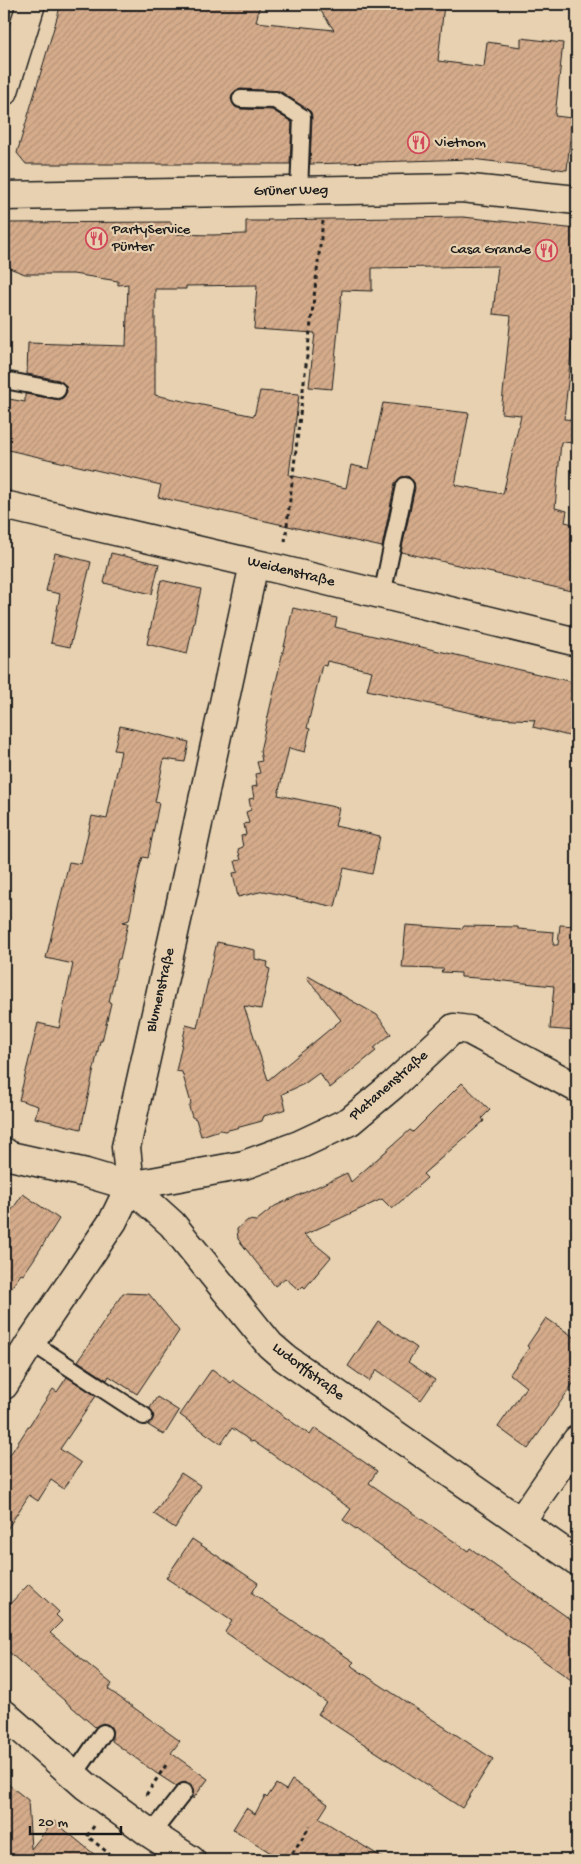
<svg xmlns="http://www.w3.org/2000/svg" width="581" height="1864" font-family="'Gochi Hand',sans-serif">
<style>
.building{fill:url(#building-hatch);stroke:#1c1c1c;fill-rule:evenodd}
.lines{fill:none;stroke-linecap:round;stroke-linejoin:round}
.service-casing{stroke:#1c1c1c;stroke-width:20}
.minor-casing{stroke:#1c1c1c;stroke-width:31}
.path{stroke:#1c1c1c;stroke-width:3;stroke-dasharray:4 4;stroke-linecap:butt}
.service{stroke:#e7d1b0;stroke-width:16}
.minor{stroke:#e7d1b0;stroke-width:28}
.labels{text-anchor:middle;dominant-baseline:central;stroke-width:4.5;stroke-linejoin:round;paint-order:stroke}
.poi-label{font-size:15px;fill:#1c1c1c;stroke:#e7d1b0;text-anchor:start}
.street-label{font-size:15px;fill:#1c1c1c;stroke:#e7d1b0}
</style>
<defs>
<pattern id="building-hatch" width="6" height="6" patternUnits="userSpaceOnUse" patternTransform="scale(1.25)"><rect width="6" height="6" fill="#d5ac8b"/><path d="M-1 1l2-2M0 6l6-6M5 7l2-2" fill="none" stroke="#b69377"/></pattern>
</defs>
<rect width="100%" height="100%" fill="#e7d1b0"/>
<filter id="ink" filterUnits="userSpaceOnUse"><feTurbulence type="fractalNoise" baseFrequency=".02" numOctaves="2"/><feDisplacementMap in="SourceGraphic" scale="10" xChannelSelector="R" yChannelSelector="G"/><feConvolveMatrix kernelMatrix="1 2 1 2 8 2 1 2 1" color-interpolation-filters="sRGB"/></filter>
<g filter="url(#ink)">
<path class="building" d="M61,4H260L256,22L334,30L316,4H444L438,61L484,67L487,42L521,47V38L563,43L555,116L572,118L567,170L471,159L310,164L312,117L311,112L280,91L241,89L236,90L232,94L231,99L235,107L241,109L272,110L292,122L290,164H26L17,153Z
M463,217L577,229V266L572,315L575,316L564,419L577,420V443L561,442L555,508L567,511L565,522L577,525V564L571,591L401,552L415,488L414,482L408,476L401,477L395,483L382,547L158,497L161,485L4,449V398L25,402V394L60,400L64,397L67,392L66,386L59,380L27,374L28,343L126,346L128,284L118,285V281L73,274H25L4,266V223L171,222L172,234L212,235L246,234V221H268L267,220ZM498,266L493,314L511,316L501,413L521,415L503,494L455,485L469,413L383,403L369,469L351,465L346,488L289,475L299,394L260,391L254,416L155,395V289H186V286L257,285L254,329L315,333L309,387L332,389L342,290L372,291V268Z
M55,553L91,562L70,647L51,643L60,594L46,591Z
M111,553L159,564L152,594L104,583Z
M161,580L201,589L187,654L147,644Z
M293,608L337,618L335,627L577,683V738L533,727L535,720L494,718L367,690L372,671L327,661L326,666L322,665L307,728L310,729L305,752L289,748L278,795L339,808L335,826L380,836L372,874L344,868L335,907L264,891L238,897L233,873L238,872L235,861L241,860L238,849L243,847L241,836L246,835L244,824L249,823L246,812L251,810L249,799L254,798L252,787L257,786L255,774L260,773L257,762L262,761L260,751Z
M120,726L189,742L185,762L164,759L155,802L159,803L148,858L143,857L140,866L129,920L123,922L128,923L120,959H118L109,1002L111,1003L102,1041H100L81,1129L35,1118L38,1106L19,1100L38,1023L59,1028L73,964L46,958L69,862L81,864L92,816L107,819L121,751L114,750Z
M406,925L462,929L464,926L518,927V929L554,932L553,945H558L560,925L577,926V1031L550,1029L554,986L494,980V979L461,977V973L441,972L444,969L402,968Z
M217,942L255,950V959L268,962L267,968L270,969L261,1009L244,1006L268,1080L341,1020L307,978L308,976L377,1015L391,1034L374,1048L376,1051L330,1088L319,1073L304,1084L282,1094L286,1109L264,1116L262,1121L225,1131L220,1130L201,1136L196,1119L192,1117L189,1107L191,1103L182,1072L176,1071L186,1025L197,1028Z
M462,1083L490,1110L482,1118L484,1121L423,1174L427,1178L392,1209L382,1199L304,1235L331,1257L305,1288L303,1286L299,1290L285,1278L275,1286L238,1239L237,1229L248,1220L256,1221L275,1206L347,1173L351,1182L410,1130L413,1132Z
M23,1194L59,1219L34,1259L23,1275L21,1274L4,1298V1221Z
M123,1293L149,1294L179,1331L137,1394L109,1376L107,1380L78,1361Z
M546,1318L577,1339V1378L528,1449L498,1427L526,1387L510,1374L529,1348L527,1346Z
M378,1321L417,1348L408,1362L435,1380L421,1400L377,1370L369,1381L348,1366Z
M212,1369L231,1383L233,1380L310,1435L315,1428L377,1471L369,1483L468,1551L470,1548L577,1624V1684L343,1520L351,1509L253,1441L252,1442L232,1428L221,1444L180,1415Z
M67,1377L96,1396L60,1449L81,1463L64,1489L51,1480L38,1501L29,1495L4,1534V1464L53,1389L57,1392Z
M157,1397L179,1411L164,1435L148,1425L154,1417L150,1408Z
M181,1473L201,1486L175,1528L154,1514Z
M192,1539L258,1583L252,1593L354,1662L351,1665L353,1667L493,1759L462,1808L318,1714L326,1702L225,1632L232,1621L166,1578Z
M29,1584L59,1612L56,1615L62,1621L50,1633L112,1684L108,1689L180,1741L171,1753L208,1779L193,1799V1789L191,1784L186,1782L181,1783L176,1786L156,1773L112,1741V1729L109,1725L103,1723L95,1727L4,1648V1610Z
M292,1780L328,1804L319,1818L386,1860H282L233,1829L246,1808L255,1814L265,1796L267,1798L276,1784L286,1790Z
M4,1781L28,1800L31,1849L54,1821L101,1860H4Z"/>
<g class="lines">
<defs>
<path id="service" d="M241,99L275,100L302,117L299,191
M4,380L57,390
M382,595L405,486
M31,1342L144,1416
M74,1775L103,1733
M151,1834L184,1792"/>
<path id="minor" d="M4,91L31,4
M4,196L461,188L577,200
M4,505L282,570L577,642
M4,1152L10,1156L86,1173L130,1186L172,1224L270,1345L285,1358L577,1561
M130,1186L244,1165L299,1145L350,1121L393,1085L454,1028L469,1030L577,1088
M4,1385L31,1342L113,1221L130,1186L126,1147L183,893L254,564
M521,1521L577,1440
M4,1714L86,1786L151,1834L191,1860"/>
</defs>
<use href="#service" class="service-casing"/>
<use href="#minor" class="minor-casing"/>
<path class="path" d="M285,542L323,221
M146,1795L168,1762
M94,1826L87,1836L112,1856L108,1860
M288,1860L310,1826"/>
<use href="#service" class="service"/>
<use href="#minor" class="minor"/>
</g>
</g>
<defs>
<symbol id="restaurant-ring" viewBox="-11 -11 22 22"><circle r="9.5" fill="#e7d1b0" stroke="#d1495b" stroke-width="1.5"/><path d="M-5-6h1v4h1v-4h1v4h1v-4h1v5L-1.5 .5V6h-2V.5L-5-1ZM5-6V6H3V1.5H1.5Q1.5-4 5-6Z" fill="#d1495b"/></symbol>
</defs>
<g fill-rule="evenodd">
<use href="#restaurant-ring" x="406" y="130" width="25" height="25"/>
<use href="#restaurant-ring" x="84" y="226" width="25" height="25"/>
<use href="#restaurant-ring" x="534" y="238" width="25" height="25"/>
</g>
<g class="labels">
<g class="poi-label">
<text x="435" y="143">Vietnom</text>
<text x="112" y="230">PartyService<tspan x="112" dy="17">Pünter</tspan></text>
<text x="531" y="250" text-anchor="end">Casa Grande</text>
</g>
<g class="street-label">
<text transform="translate(291 191) rotate(-1)">Grüner Weg</text>
<text transform="translate(291 572) rotate(14)">Weidenstraße</text>
<text transform="translate(161 990) rotate(-77)">Blumenstraße</text>
<text transform="translate(389 1086) rotate(-41)">Platanenstraße</text>
<text transform="translate(308 1372) rotate(37)">Ludorffstraße</text>
</g>
</g>
<rect width="581" height="1864" fill="none" stroke="#e7d1b0" stroke-width="20"/>
<rect x="10" y="10" width="561" height="1844" fill="none" stroke="#1c1c1c" stroke-width="2" filter="url(#ink)"/>
<path d="M30 1826v8h91v-8" fill="none" stroke="#1c1c1c" stroke-width="2.5"/>
<text x="38" y="1826" font-size="15" fill="#1c1c1c" stroke="#e7d1b0" stroke-width="4" paint-order="stroke">20 m</text>
</svg>
